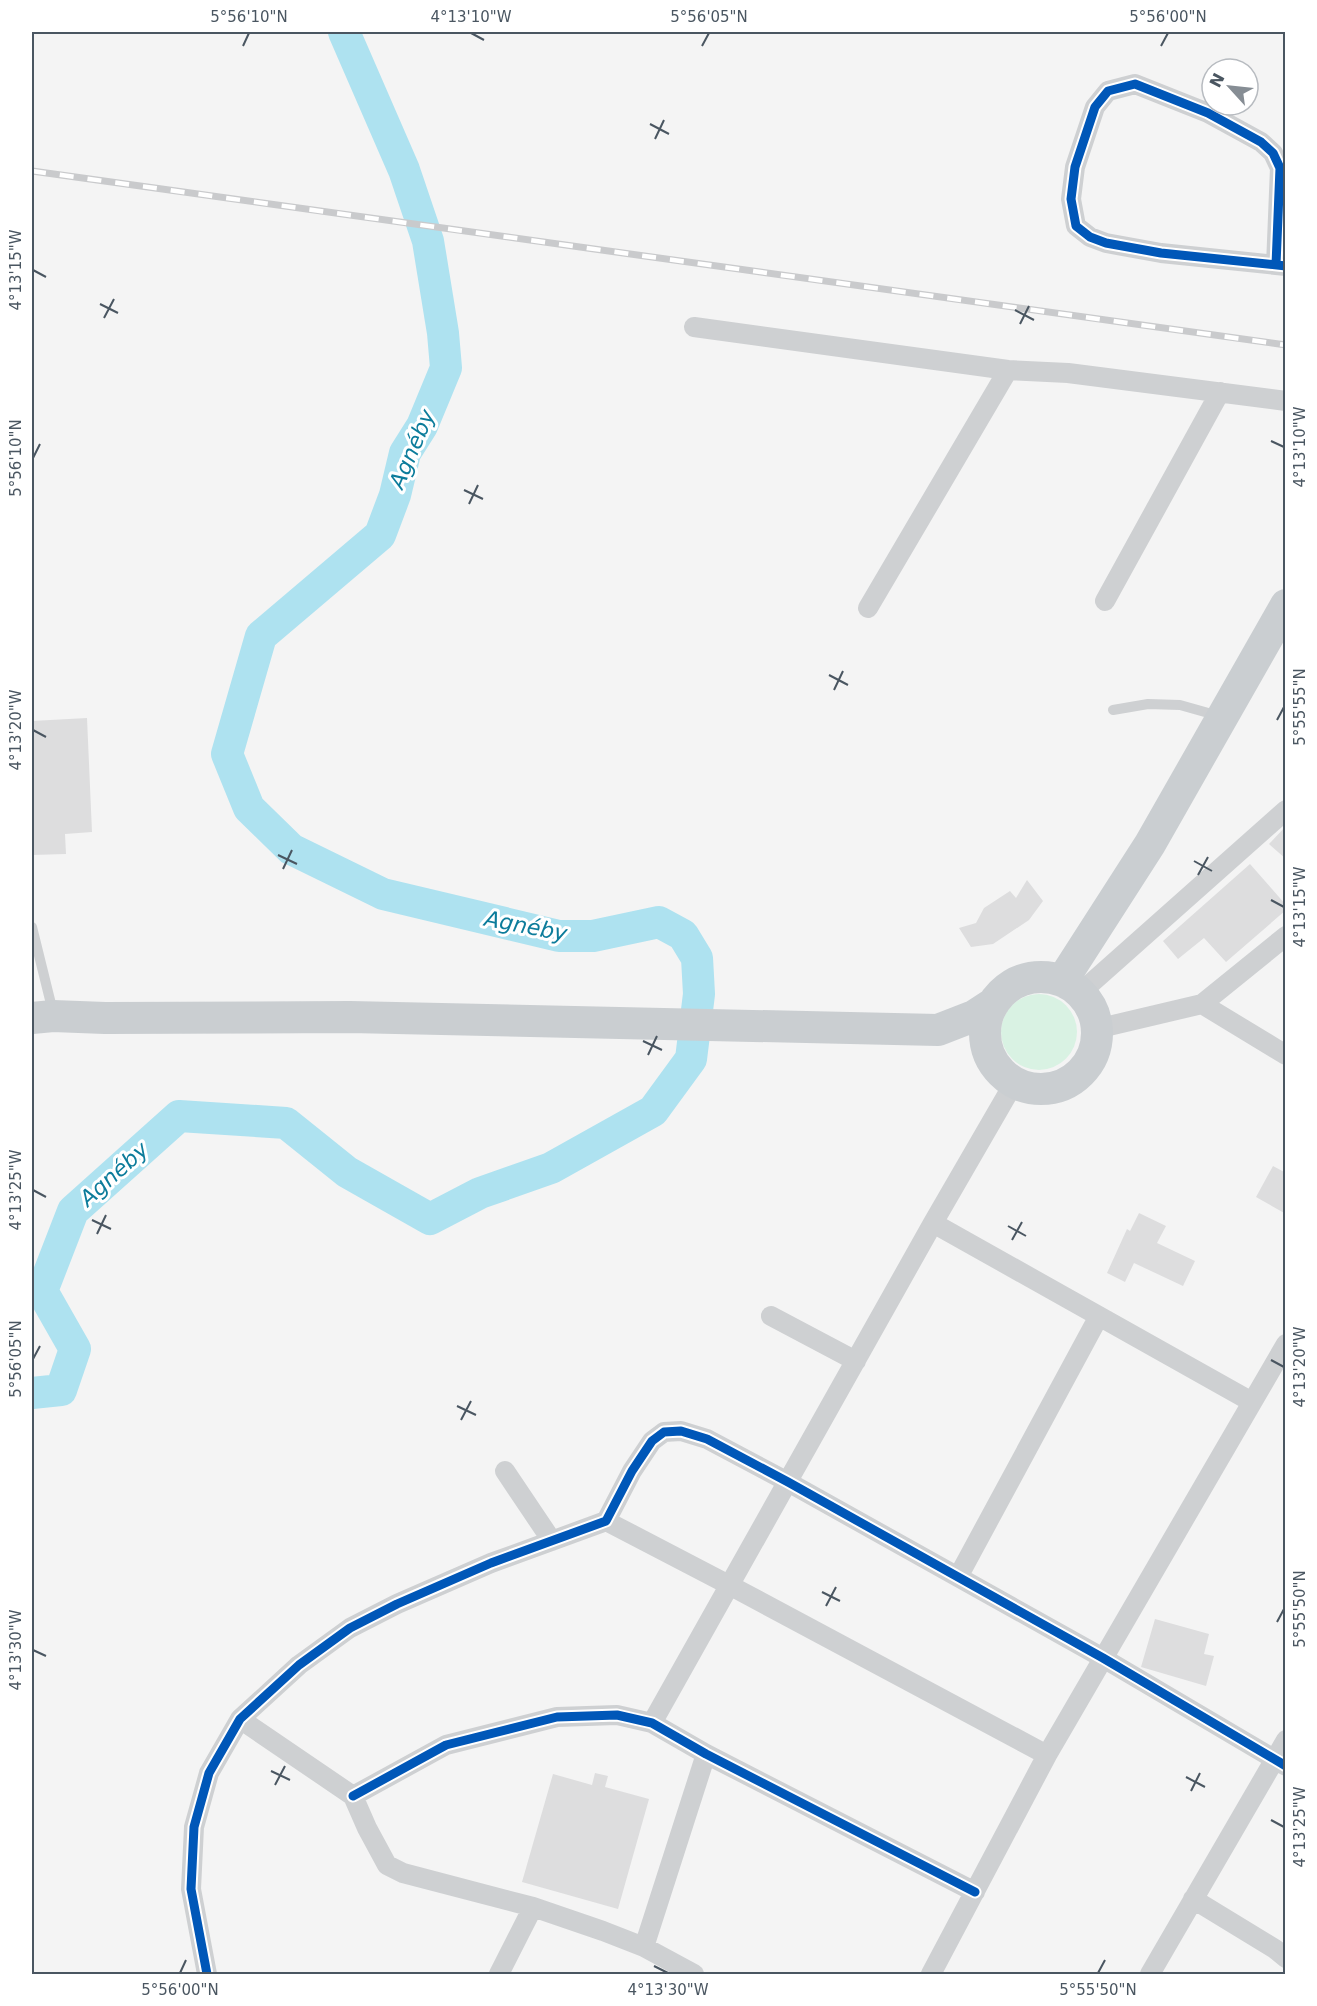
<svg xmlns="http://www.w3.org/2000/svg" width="1317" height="2006" font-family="'DejaVu Sans',sans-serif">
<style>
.green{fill:#d9f2e3}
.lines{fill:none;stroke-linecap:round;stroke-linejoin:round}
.river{stroke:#aee2f0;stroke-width:32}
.building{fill:#ddddde}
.lane{stroke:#ced0d2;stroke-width:10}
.street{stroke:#ced0d2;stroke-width:20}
.primary{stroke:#caced1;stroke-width:32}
.rail-casing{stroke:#c9cacc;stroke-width:7}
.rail{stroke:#fff;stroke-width:4.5;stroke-dasharray:14;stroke-linecap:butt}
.cycleway-casing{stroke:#fff;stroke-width:13}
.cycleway{stroke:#0057b8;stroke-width:9}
.ticks{fill:none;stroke:#4a5661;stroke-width:2}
.labels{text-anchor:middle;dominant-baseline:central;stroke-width:6;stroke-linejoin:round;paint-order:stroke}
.water-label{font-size:22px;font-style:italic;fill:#0c7c9b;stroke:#fff}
.neatline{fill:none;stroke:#4a5661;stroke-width:2}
.ticks-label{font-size:15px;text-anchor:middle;fill:#4a5661}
</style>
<rect width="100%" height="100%" fill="#f4f4f4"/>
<path class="green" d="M1001 1032a38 38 0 1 1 76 0a38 38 0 1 1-76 0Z"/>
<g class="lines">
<path class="river" d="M32,1393L61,1390L75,1349L42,1291L73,1211L179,1116L286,1123L347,1172L430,1219L480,1193L551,1168L653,1111L691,1059L699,994L697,958L683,935L659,922L593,936H559L383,894L291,849L249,808L227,754L261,636L380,535L395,495L405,453L422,426L446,368L443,333L428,241L404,170L344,32"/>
</g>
<path class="building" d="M87,718L92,832L65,834L66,854L32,855V721Z
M1286,826V859L1269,844Z
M1250,864L1286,905V910L1226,962L1204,938L1178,959L1163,941Z
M1027,880L1043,901L1029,920L993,944L971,947L959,928L976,923L984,908L1010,891L1016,898Z
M1273,1166L1286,1173V1214L1256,1197Z
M1139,1213L1166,1226L1157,1243L1195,1261L1183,1286L1134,1263L1125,1282L1107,1273L1127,1229L1130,1231Z
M1155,1619L1209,1634L1204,1654L1214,1656L1206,1686L1141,1667Z
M595,1773L608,1776L605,1787L649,1799L618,1909L522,1882L553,1774L592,1785Z"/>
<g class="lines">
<path class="lane" d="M1113,710L1148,704L1180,705L1219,716
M32,927L53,1012"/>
<path class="street" d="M1276,265L1280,168L1273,153L1261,142L1208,113L1135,84L1108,91L1095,107L1075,167L1071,199L1076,226L1090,237L1106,243L1161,253L1286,266
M694,327L1008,370L1068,373L1286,401
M1105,601L1220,392
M868,608L1008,370
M1080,993L1286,810
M1202,1004L1286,1055
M1096,1029L1202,1004L1286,936
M933,1223L1252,1402
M771,1316L856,1361
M505,1471L552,1541
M606,1521L729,1585L1047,1755
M958,1577L1099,1316
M240,1719L353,1796L367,1828L387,1865L403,1873L533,1907L603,1931L644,1947L694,1974
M652,1723L933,1223L1014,1083
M353,1796L446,1745L557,1717L617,1715L652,1723L706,1754L975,1892
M1193,1899L1275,1949L1286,1958
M644,1947L706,1754
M207,1974L191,1889L194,1827L209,1773L240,1719L299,1665L350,1628L397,1604L491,1563L606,1521L632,1471L652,1441L664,1432L681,1431L707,1439L788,1482L1103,1658L1286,1766
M499,1974L533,1907
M931,1974L1047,1755L1286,1344
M1150,1974L1286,1740"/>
<path class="primary" d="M985 1033a56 56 0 1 1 112 0a56 56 0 1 1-112 0Z
M1062,981L1150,844L1286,605
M32,1018L53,1016L105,1018L350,1017L938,1030L974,1016L994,1003"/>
<defs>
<path id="rail" d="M32,171L1286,345"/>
</defs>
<use href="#rail" class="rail-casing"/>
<use href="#rail" class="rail"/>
<defs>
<path id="cycleway" d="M1276,265L1280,168L1273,153L1261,142L1208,113L1135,84L1108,91L1095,107L1075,167L1071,199L1076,226L1090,237L1106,243L1161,253L1286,266
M353,1796L446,1745L557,1717L617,1715L652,1723L706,1754L975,1892
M207,1974L191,1889L194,1827L209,1773L240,1719L299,1665L350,1628L397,1604L491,1563L606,1521L632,1471L652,1441L664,1432L681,1431L707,1439L788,1482L1103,1658L1286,1766"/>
</defs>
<use href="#cycleway" class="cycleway-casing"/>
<use href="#cycleway" class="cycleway"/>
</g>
<path class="ticks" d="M471,33L484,40M243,46L249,33M702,46L709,33M1161,46L1168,33M650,124L669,134M655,139L664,120M33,270L46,277M100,304L118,313M1015,310L1034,320M104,318L114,299M1020,324L1029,306M1271,441L1284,447M33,458L40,444M464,490L483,499M469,504L478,485M829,675L848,685M834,690L843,671M1277,720L1284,707M33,730L46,737M278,855L297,864M1194,861L1212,871M283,869L292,850M1198,875L1208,857M1271,900L1284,907M643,1041L662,1050M648,1055L657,1036M33,1190L46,1197M92,1220L111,1229M1008,1226L1026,1236M97,1234L106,1215M1012,1240L1022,1222M33,1359L40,1346M1271,1360L1284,1367M457,1406L476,1415M461,1420L471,1401M822,1592L840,1601M826,1606L836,1587M1277,1622L1284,1609M33,1650L46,1656M271,1771L290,1780M1186,1777L1205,1787M275,1785L285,1766M1191,1791L1200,1773M1271,1820L1284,1827M654,1966L668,1973M180,1973L186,1960M1098,1973L1105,1960"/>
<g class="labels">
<g class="water-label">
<text transform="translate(412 449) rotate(-67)">Agnéby</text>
<text transform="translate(526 926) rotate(11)">Agnéby</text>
<text transform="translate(114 1174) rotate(-42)">Agnéby</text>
</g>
</g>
<rect width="1317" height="2006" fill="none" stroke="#ffffff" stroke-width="66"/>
<g transform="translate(1230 87) rotate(297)"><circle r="28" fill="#ffffff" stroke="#b7bbc0" stroke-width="1.5"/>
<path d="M0-4.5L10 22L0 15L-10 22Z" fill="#868d94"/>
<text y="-9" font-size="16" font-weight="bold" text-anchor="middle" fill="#4a5661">N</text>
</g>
<rect x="33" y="33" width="1251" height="1940" class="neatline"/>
<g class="ticks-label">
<text x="249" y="22">5°56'10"N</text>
<text x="471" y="22">4°13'10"W</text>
<text x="709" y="22">5°56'05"N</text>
<text x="1168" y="22">5°56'00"N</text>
<text transform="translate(16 270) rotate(-90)" y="5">4°13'15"W</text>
<text transform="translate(1300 447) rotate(-90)" y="5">4°13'10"W</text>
<text transform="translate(16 458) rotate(-90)" y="5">5°56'10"N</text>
<text transform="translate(1300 707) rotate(-90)" y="5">5°55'55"N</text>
<text transform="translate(16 730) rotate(-90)" y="5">4°13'20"W</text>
<text transform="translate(1300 907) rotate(-90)" y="5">4°13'15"W</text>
<text transform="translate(16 1190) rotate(-90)" y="5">4°13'25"W</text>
<text transform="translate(16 1359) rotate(-90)" y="5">5°56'05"N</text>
<text transform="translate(1300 1367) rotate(-90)" y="5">4°13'20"W</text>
<text transform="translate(1300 1609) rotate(-90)" y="5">5°55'50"N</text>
<text transform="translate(16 1650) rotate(-90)" y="5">4°13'30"W</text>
<text transform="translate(1300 1827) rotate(-90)" y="5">4°13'25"W</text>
<text x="180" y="1995">5°56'00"N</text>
<text x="668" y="1995">4°13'30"W</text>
<text x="1098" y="1995">5°55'50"N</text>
</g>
</svg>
